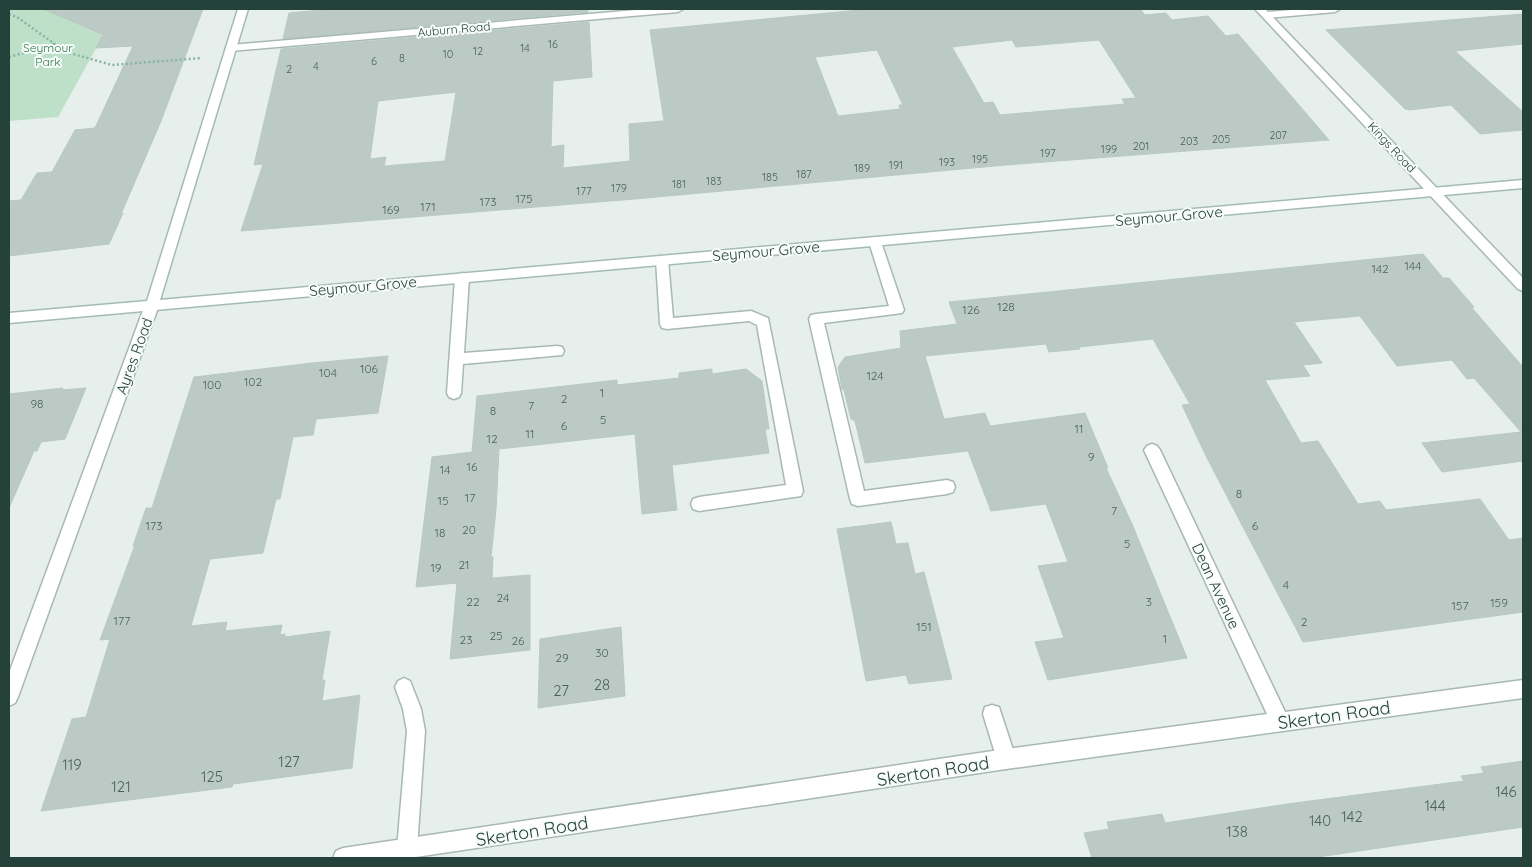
<svg xmlns="http://www.w3.org/2000/svg" width="1532" height="867" font-family="Quicksand,sans-serif">
<style>
.green{fill:#bfe0c8}
.building{fill:#bbcac4;stroke:#b8c9c2;fill-rule:evenodd}
.lines{fill:none;stroke-linecap:round;stroke-linejoin:round}
.service-casing{stroke:#a8b8b2;stroke-width:3}
.minor-casing{stroke:#a8b8b2;stroke-width:3}
.tertiary-casing{stroke:#a8b8b2;stroke-width:3}
.secondary-casing{stroke:#a4bbb3;stroke-width:3}
.path{stroke:#86b3a5;stroke-width:2.5;stroke-dasharray:2 2.5;stroke-linecap:butt}
.service{fill:#fff;fill-rule:evenodd}
.minor{fill:#fff;fill-rule:evenodd}
.tertiary{fill:#fff;fill-rule:evenodd}
.secondary{fill:#fff;fill-rule:evenodd}
.labels{text-anchor:middle;dominant-baseline:central;stroke-width:4;stroke-linejoin:round;paint-order:stroke}
.far-number-label{font-size:11px;fill:#4a645c}
.far-street-label{font-size:12px;fill:#24423a;stroke:#f7fbf9}
.far-park-label{font-size:12px;fill:#2d7a4b;stroke:#f7fbf9}
.number-label{font-size:12px;fill:#4a645c}
.street-label{font-size:15px;fill:#24423a;stroke:#f7fbf9}
.near-number-label{font-size:15px;fill:#4a645c}
.near-street-label{font-size:18px;fill:#24423a;stroke:#f7fbf9}
</style>
<rect width="100%" height="100%" fill="#e6efeb"/>
<path class="green" d="M9,9H43L103,36L58,117L9,121Z"/>
<path class="building" d="M43,9H203L161,121L121,214L123,213L109,244L9,256V201L21,200L37,173L52,172L75,130L95,128L133,46L96,48L103,35Z
M332,9H588V12L283,39L289,13Z
M870,9H1140L1145,15L1166,13L1172,20L1208,16L1226,36L1238,34L1329,140L1006,165L635,199L241,231L263,164L254,165L281,49L589,22L592,77L553,81L551,147L564,145L563,168L630,161L629,124L664,121L650,30ZM1012,40L1016,47L1099,40L1136,98L1122,99L1125,104L1000,115L993,102L984,103L952,47ZM877,50L903,105H899L900,109L838,116L815,57ZM456,92L445,161L384,166L386,157L370,159L378,101Z
M1523,14V44L1455,51L1523,112V130L1480,134L1451,105L1410,110L1405,109L1326,30Z
M1423,254L1443,278H1449L1474,307L1472,308L1523,367V461L1442,472L1422,443L1521,432L1474,378L1467,379L1452,360L1397,366L1360,316L1294,322L1322,363L1303,365L1310,376L1265,380L1301,443L1318,441L1358,504L1380,501L1386,510L1480,499L1509,540L1523,538V612L1303,642L1207,458L1182,405L1190,404L1153,339L1079,347L1080,349L1049,352L1046,344L925,356L944,419L985,413L990,426L1085,413L1108,468H1106L1132,524L1187,658L1048,680L1035,642L1064,638L1038,566L1068,562L1046,504L991,511L968,451L865,463L855,421L851,419L844,390L842,389L838,367L845,357L901,348L900,331L957,324L949,302Z
M388,356L378,413L316,419L313,435L293,437L280,499H276L263,553L210,559L191,626L227,622L225,631L282,625L280,635L285,634V637L330,631L322,680H325L322,701L360,695L352,768L233,784L232,787L41,811L72,719L86,717L110,639L100,640L135,545L133,546L146,508H152L194,377L312,363Z
M712,369V374L746,369L762,381L769,429H765L769,453L672,465L677,510L642,514L635,434L499,449L496,510L491,557H493L492,578L530,575V650L450,659L457,583L416,587L432,457L472,452L477,396L617,380V385L679,378V373Z
M63,388L62,390L86,388L65,439L41,442L37,451H34L9,508V394Z
M891,522L896,544L908,543L915,574L924,572L952,679L909,684L906,675L866,681L837,529Z
M621,627L625,696L538,708L540,639Z
M1523,761V827L1311,858H1092L1084,833L1109,829L1107,822L1162,814L1165,823L1287,804L1464,781L1461,776L1484,773L1481,767Z"/>
<g class="lines">
<defs>
<path id="service" d="M875,238L881,242L904,310L902,313L824,323L864,491L947,480L953,482L955,487L953,492L947,494L858,506L852,504L850,499L809,319L811,315L816,314L889,306L869,242Z
M662,256L667,257L668,260L673,318L751,311L768,318L803,491L801,496L699,511L693,509L691,504L693,499L699,497L786,485L757,325L749,321L667,329L662,328L660,324L656,260L657,257Z
M462,273L467,275L469,278L464,353L557,346L562,347L564,351L562,355L463,364L461,393L459,397L454,399L449,397L447,393L455,278L457,275Z
M404,678L410,681L421,709L425,731L417,849L414,856L409,858L400,856L397,849L407,731L403,709L395,687L398,681Z
M992,705L999,707L1016,759L1013,766L1006,769L999,766L983,714L985,707Z"/>
<path id="minor" d="M648,9H683L678,12L231,51L226,48L231,45Z
M1304,9H1340L1335,12L1266,18L1261,15L1266,12Z
M152,300L157,302L159,305L18,697L15,703L9,706V673L145,305L147,302Z
M1152,444L1157,446L1160,450L1285,712L1523,680V698L1006,769L409,858H333L336,851L343,848L1006,749L1267,714L1144,450L1147,446Z"/>
<path id="tertiary" d="M1255,9H1265L1523,278V291L1518,289Z"/>
<path id="secondary" d="M238,9H248L160,300L1523,180V188L9,323V313L147,301Z"/>
</defs>
<use href="#service" class="service-casing"/>
<use href="#minor" class="minor-casing"/>
<use href="#tertiary" class="tertiary-casing"/>
<use href="#secondary" class="secondary-casing"/>
<path class="path" d="M9,14L17,17L66,52L112,65L202,58
M9,57L54,44"/>
<use href="#service" class="service"/>
<use href="#minor" class="minor"/>
<use href="#tertiary" class="tertiary"/>
<use href="#secondary" class="secondary"/>
</g>
<g class="labels">
<g class="far-number-label">
<text x="553" y="44">16</text>
<text x="525" y="48">14</text>
<text x="478" y="51">12</text>
<text x="448" y="54">10</text>
<text x="402" y="58">8</text>
<text x="374" y="61">6</text>
<text x="316" y="66">4</text>
<text x="289" y="69">2</text>
<text x="1278" y="135">207</text>
<text x="1221" y="139">205</text>
<text x="1189" y="141">203</text>
<text x="1141" y="146">201</text>
<text x="1109" y="149">199</text>
<text x="1048" y="153">197</text>
<text x="980" y="159">195</text>
<text x="947" y="162">193</text>
<text x="896" y="165">191</text>
<text x="862" y="168">189</text>
<text x="804" y="174">187</text>
<text x="770" y="177">185</text>
<text x="714" y="181">183</text>
<text x="679" y="184">181</text>
<text x="619" y="188">179</text>
<text x="584" y="191">177</text>
</g>
<g class="far-street-label">
<text transform="translate(454 29) rotate(-5)">Auburn Road</text>
<text transform="translate(1392 147) rotate(47)">Kings Road</text>
</g>
<g class="far-park-label">
<text x="48" y="47">Seymour<tspan x="48" dy="14">Park</tspan></text>
</g>
<g class="number-label">
<text x="524" y="198">175</text>
<text x="488" y="201">173</text>
<text x="428" y="206">171</text>
<text x="391" y="209">169</text>
<text x="1413" y="265">144</text>
<text x="1380" y="268">142</text>
<text x="1006" y="306">128</text>
<text x="971" y="309">126</text>
<text x="369" y="368">106</text>
<text x="328" y="372">104</text>
<text x="875" y="375">124</text>
<text x="253" y="381">102</text>
<text x="212" y="384">100</text>
<text x="602" y="392">1</text>
<text x="564" y="398">2</text>
<text x="37" y="403">98</text>
<text x="531" y="405">7</text>
<text x="493" y="410">8</text>
<text x="603" y="419">5</text>
<text x="564" y="425">6</text>
<text x="1079" y="428">11</text>
<text x="530" y="433">11</text>
<text x="492" y="438">12</text>
<text x="1091" y="456">9</text>
<text x="472" y="466">16</text>
<text x="445" y="469">14</text>
<text x="1239" y="493">8</text>
<text x="470" y="497">17</text>
<text x="443" y="500">15</text>
<text x="1114" y="510">7</text>
<text x="154" y="525">173</text>
<text x="1255" y="525">6</text>
<text x="469" y="529">20</text>
<text x="440" y="532">18</text>
<text x="1127" y="543">5</text>
<text x="464" y="564">21</text>
<text x="436" y="567">19</text>
<text x="1286" y="584">4</text>
<text x="503" y="597">24</text>
<text x="473" y="601">22</text>
<text x="1149" y="601">3</text>
<text x="1499" y="602">159</text>
<text x="1460" y="605">157</text>
<text x="122" y="620">177</text>
<text x="1304" y="621">2</text>
<text x="924" y="626">151</text>
<text x="496" y="635">25</text>
<text x="1165" y="638">1</text>
<text x="466" y="639">23</text>
<text x="518" y="640">26</text>
<text x="602" y="652">30</text>
<text x="562" y="657">29</text>
</g>
<g class="street-label">
<text transform="translate(1169 216) rotate(-5)">Seymour Grove</text>
<text transform="translate(766 251) rotate(-5)">Seymour Grove</text>
<text transform="translate(363 286) rotate(-5)">Seymour Grove</text>
<text transform="translate(134 356) rotate(-70)">Ayres Road</text>
<text transform="translate(1216 586) rotate(65)">Dean Avenue</text>
</g>
<g class="near-number-label">
<text x="602" y="684">28</text>
<text x="561" y="690">27</text>
<text x="289" y="761">127</text>
<text x="72" y="764">119</text>
<text x="212" y="776">125</text>
<text x="121" y="786">121</text>
<text x="1506" y="791">146</text>
<text x="1435" y="805">144</text>
<text x="1352" y="816">142</text>
<text x="1320" y="820">140</text>
<text x="1237" y="831">138</text>
</g>
<g class="near-street-label">
<text transform="translate(1334 715) rotate(-8)">Skerton Road</text>
<text transform="translate(933 771) rotate(-9)">Skerton Road</text>
<text transform="translate(532 831) rotate(-9)">Skerton Road</text>
</g>
</g>
<rect width="1532" height="867" fill="none" stroke="#24423a" stroke-width="20"/>
</svg>
